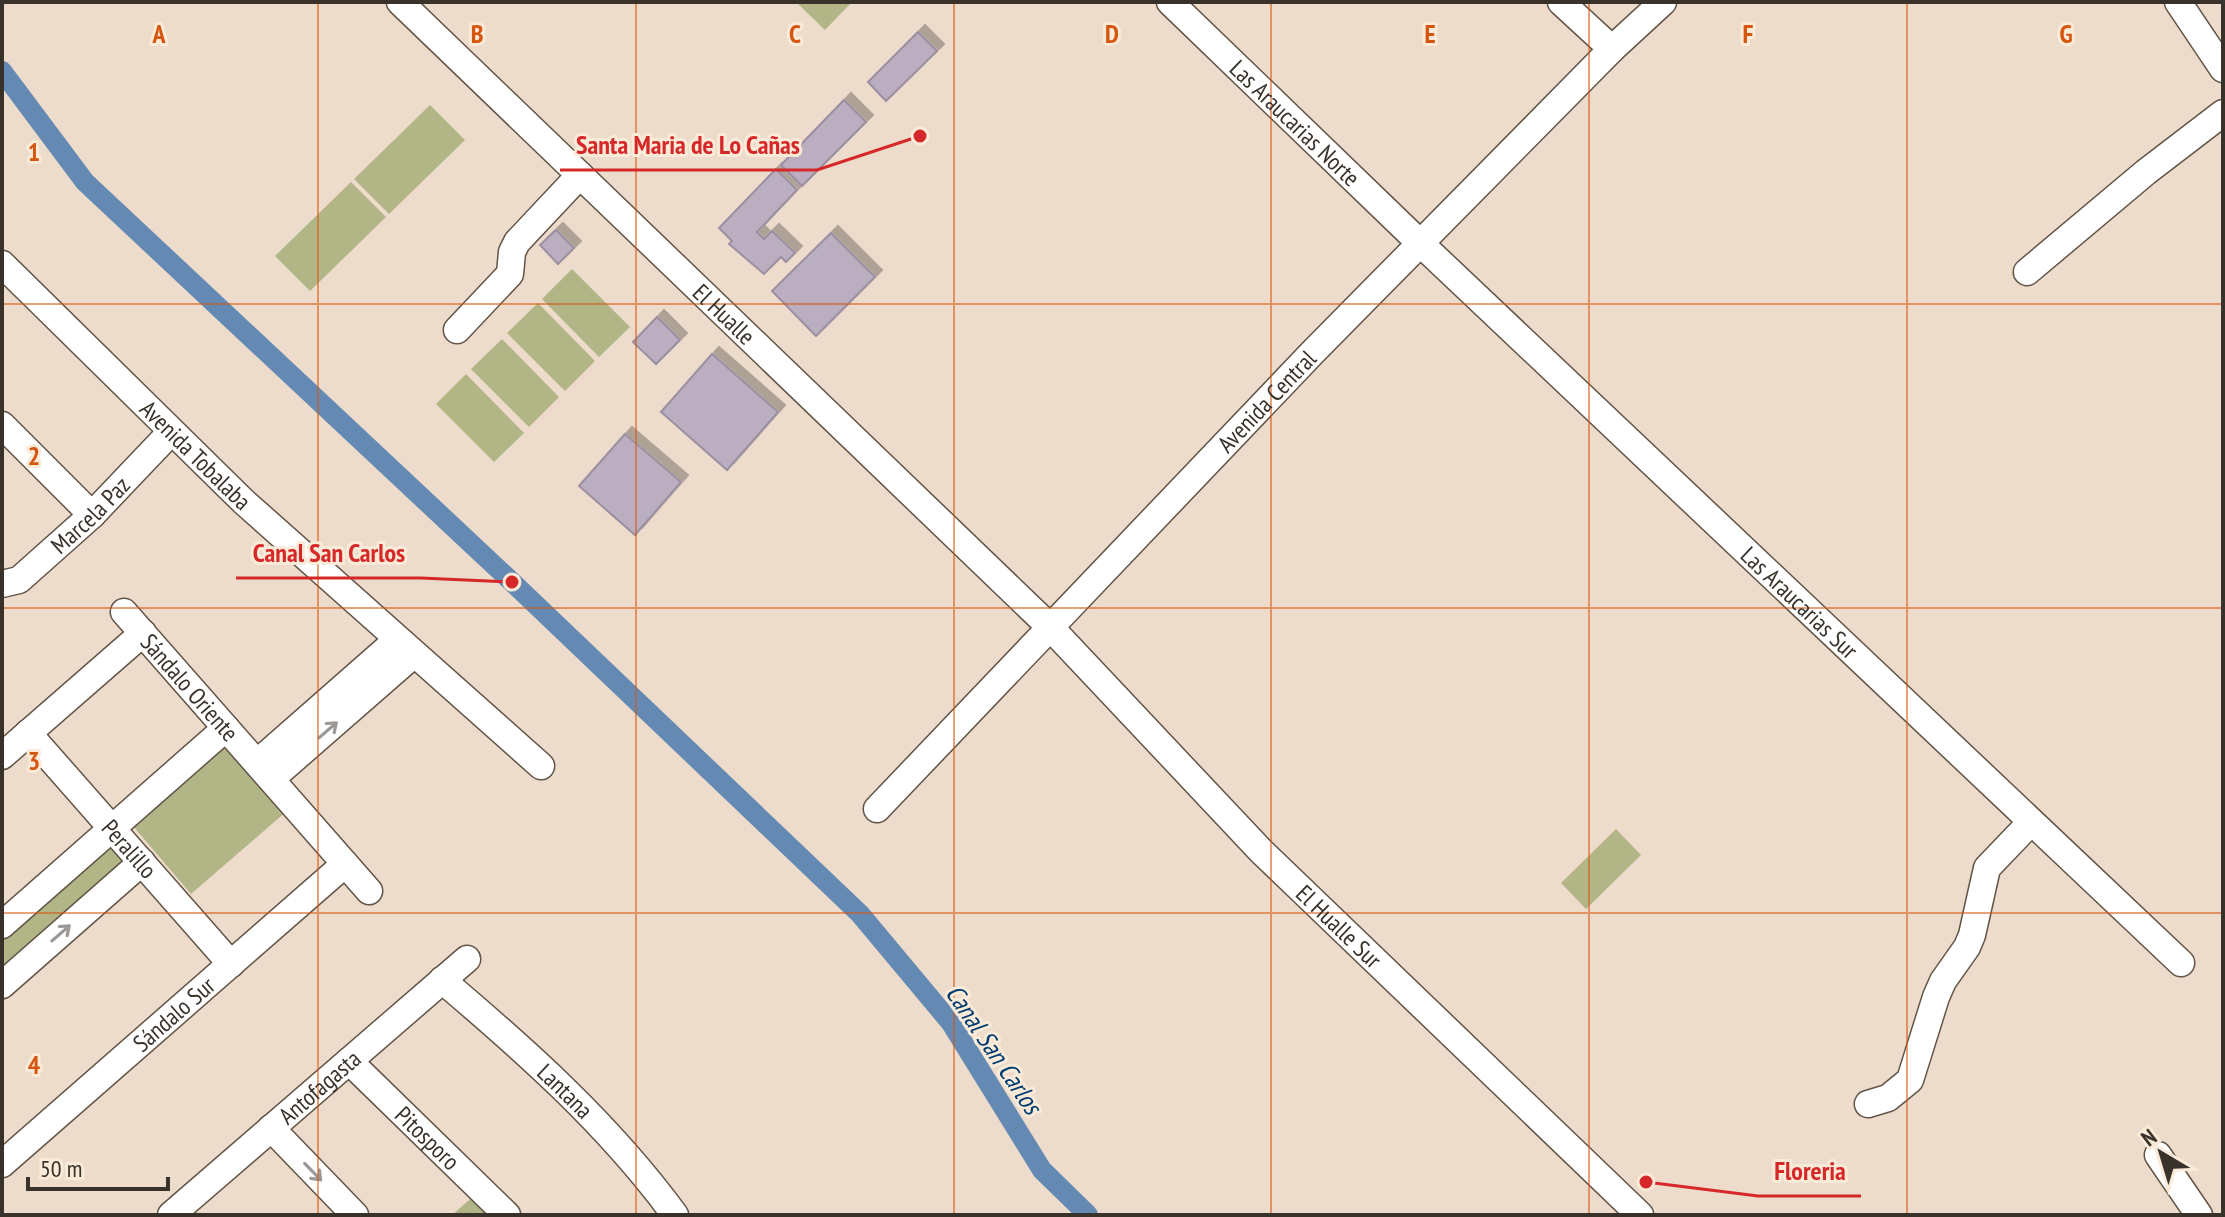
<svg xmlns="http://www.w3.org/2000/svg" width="2225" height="1217" font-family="'PT Sans Narrow',sans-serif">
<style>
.green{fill:#b2b687}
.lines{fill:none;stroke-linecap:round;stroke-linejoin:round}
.canal{stroke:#648ab4;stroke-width:20}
.building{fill:#bbaec1;stroke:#9b8fa1;stroke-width:2;filter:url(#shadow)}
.minor-casing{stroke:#625446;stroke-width:29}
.minor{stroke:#fff;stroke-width:26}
.oneway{stroke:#9c9895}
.grid{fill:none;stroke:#d6550f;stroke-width:2;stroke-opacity:0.55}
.labels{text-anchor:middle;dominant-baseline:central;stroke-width:6;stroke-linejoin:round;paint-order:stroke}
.street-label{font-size:24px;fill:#38322b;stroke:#faead8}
.water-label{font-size:26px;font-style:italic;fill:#003b71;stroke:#faead8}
.grid-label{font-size:26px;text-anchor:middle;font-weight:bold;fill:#d6550f;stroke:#faead8;stroke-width:6;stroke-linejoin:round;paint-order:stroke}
.leader{fill:none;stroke:#d62828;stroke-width:3}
.callout-dot{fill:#d62828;stroke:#faead8;stroke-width:3}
.callout-label{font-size:26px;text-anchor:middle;font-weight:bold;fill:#d62828;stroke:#faead8;stroke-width:6;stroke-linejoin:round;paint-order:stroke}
</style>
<defs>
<filter id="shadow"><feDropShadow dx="7" dy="-7" stdDeviation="0" flood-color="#0004"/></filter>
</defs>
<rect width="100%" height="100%" fill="#eddccb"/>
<path class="green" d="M796,2H852L825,30Z
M430,105L465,140L389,214L354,179Z
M351,182L386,217L310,291L275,256Z
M572,269L630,327L599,357L542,299Z
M538,303L595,361L565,391L507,333Z
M502,339L559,397L529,427L471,369Z
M466,374L524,433L494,462L436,404Z
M229,743L287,811L191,894L133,826Z
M1616,829L1641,855L1586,909L1561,883Z
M113,836L136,863L2,979V932Z
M476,1194L495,1215H452Z"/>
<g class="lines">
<path class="canal" d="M2,71L85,182L512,582L860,914L951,1023L1042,1170L1088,1215"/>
</g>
<path class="building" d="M918,32L937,51L886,101L868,82Z
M844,100L866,122L802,186L781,165Z
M776,169L797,190L757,232L764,239L772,231L795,253L786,262L781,257L764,274L729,244L732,241L719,228Z
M556,230L574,248L558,264L540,245Z
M831,233L875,277L816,336L772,291Z
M657,317L680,340L656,364L633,342Z
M712,354L778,412L727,470L661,412Z
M625,434L681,482L635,535L579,486Z"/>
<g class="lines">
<defs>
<g id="minor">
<path id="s1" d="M400,2L1050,627L1261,851L1640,1215"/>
<path id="s2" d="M1170,2L1420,243L2181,963"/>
<path d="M1561,2L1612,49"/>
<path d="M2178,2L2223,69"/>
<path id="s3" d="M2,264L243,501L541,766"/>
<path d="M2027,272L2146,172L2223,113"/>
<path d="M457,330L510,274L512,252L517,242L580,175"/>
<path d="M2,425L92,515"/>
<path id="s4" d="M2,584L19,580L92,515L171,432"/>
<path id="s5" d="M124,612L369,891"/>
<path id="s6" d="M28,733L231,964"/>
<path d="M2,756L143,633"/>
<path d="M257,763L397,640"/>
<path d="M271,779L413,655"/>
<path id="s7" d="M877,809L1313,352L1612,49L1663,2"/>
<path d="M2,925L226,728"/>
<path id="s8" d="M442,980C527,1052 609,1125 675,1215"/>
<path d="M2,985L142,862"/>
<path id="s9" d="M349,1061L507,1215"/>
<path d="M1868,1104L1888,1098L1910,1080L1936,997L1943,981L1967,947L1972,935L1987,868L2031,822"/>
<path d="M271,1128L355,1215"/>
<path d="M2158,1155L2199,1215"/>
<path id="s10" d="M2,1164L345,864"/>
<path id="s11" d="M171,1215L467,959"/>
</g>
</defs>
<use href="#minor" class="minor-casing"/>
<use href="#minor" class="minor"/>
</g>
<defs><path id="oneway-shaft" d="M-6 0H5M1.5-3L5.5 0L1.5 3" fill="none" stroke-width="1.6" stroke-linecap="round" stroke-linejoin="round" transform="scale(2)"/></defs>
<g class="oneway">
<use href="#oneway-shaft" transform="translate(328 730) rotate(-41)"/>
<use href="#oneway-shaft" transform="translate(61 933) rotate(-41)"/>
<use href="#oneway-shaft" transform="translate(313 1172) rotate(46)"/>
</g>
<path class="grid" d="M318,2V1215M636,2V1215M954,2V1215M1271,2V1215M1589,2V1215M1907,2V1215M2,304H2223M2,608H2223M2,913H2223"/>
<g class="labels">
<g class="street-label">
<text stroke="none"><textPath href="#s2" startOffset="174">Las Araucarias Norte</textPath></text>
<text stroke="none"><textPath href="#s1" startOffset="450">El Hualle</textPath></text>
<text stroke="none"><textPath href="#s7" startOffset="564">Avenida Central</textPath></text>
<text stroke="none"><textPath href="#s3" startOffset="272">Avenida Tobalaba</textPath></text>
<text stroke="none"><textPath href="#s4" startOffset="114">Marcela Paz</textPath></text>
<text stroke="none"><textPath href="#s2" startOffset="870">Las Araucarias Sur</textPath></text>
<text stroke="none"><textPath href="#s5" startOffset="100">Sándalo Oriente</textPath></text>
<text stroke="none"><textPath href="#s6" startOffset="154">Peralillo</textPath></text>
<text stroke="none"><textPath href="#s1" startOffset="1318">El Hualle Sur</textPath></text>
<text stroke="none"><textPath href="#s10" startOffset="228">Sándalo Sur</textPath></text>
<text stroke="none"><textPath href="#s11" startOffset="196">Antofagasta</textPath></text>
<text stroke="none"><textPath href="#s8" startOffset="166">Lantana</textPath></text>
<text stroke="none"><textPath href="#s9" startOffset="110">Pitosporo</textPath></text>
</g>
<g class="water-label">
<text transform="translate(994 1049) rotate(56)">Canal San Carlos</text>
</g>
</g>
<g class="grid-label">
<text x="159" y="43">A</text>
<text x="477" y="43">B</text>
<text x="795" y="43">C</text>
<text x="1112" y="43">D</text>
<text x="1430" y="43">E</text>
<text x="1748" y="43">F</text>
<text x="2066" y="43">G</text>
<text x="34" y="161">1</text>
<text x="34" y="465">2</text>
<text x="34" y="770">3</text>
<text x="34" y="1074">4</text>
</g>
<path class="leader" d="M920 136L817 170H560M512 582L421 578H236M1646 1182L1758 1196H1861"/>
<g class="callout-dot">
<circle cx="920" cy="136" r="8"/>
<circle cx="512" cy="582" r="8"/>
<circle cx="1646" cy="1182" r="8"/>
</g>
<g class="callout-label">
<text x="688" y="154">Santa Maria de Lo Cañas</text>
<text x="329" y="562">Canal San Carlos</text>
<text x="1810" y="1180">Floreria</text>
</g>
<rect width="2225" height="1217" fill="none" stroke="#38322b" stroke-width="8"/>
<g transform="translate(2161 1153) rotate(322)" stroke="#faead8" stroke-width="6" paint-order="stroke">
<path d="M0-6L14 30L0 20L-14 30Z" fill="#38322b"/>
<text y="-12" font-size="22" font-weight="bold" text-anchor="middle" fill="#38322b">N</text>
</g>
<path d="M28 1177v12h140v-12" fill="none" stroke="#38322b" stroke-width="4"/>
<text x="40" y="1177" font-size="24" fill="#38322b" stroke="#faead8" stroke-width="6" paint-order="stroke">50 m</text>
</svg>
